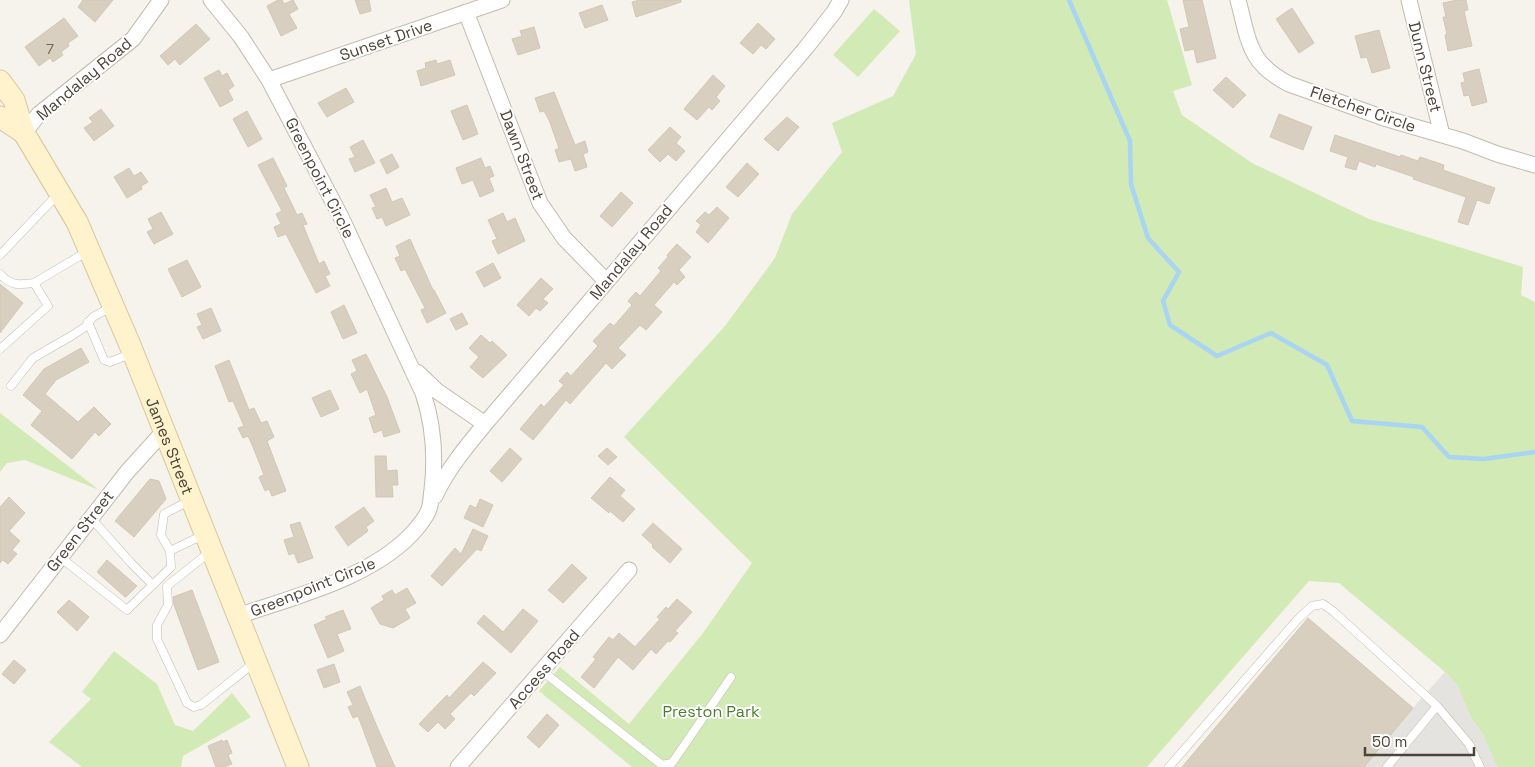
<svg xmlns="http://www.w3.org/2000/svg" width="1535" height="767" font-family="'Space Grotesk',sans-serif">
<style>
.green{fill:#d2eab5}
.parking{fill:#e5e3e0}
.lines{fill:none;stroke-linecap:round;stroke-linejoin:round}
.stream{stroke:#a9d4f2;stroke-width:4.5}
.building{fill:#d8cfc1;stroke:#d3c7b4}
.service-casing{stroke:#c2bbae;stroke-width:9}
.minor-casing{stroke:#c2bbae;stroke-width:17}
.secondary-casing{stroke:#d6c79b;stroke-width:23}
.service{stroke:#fff;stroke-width:8}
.minor{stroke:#fff;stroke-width:15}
.secondary{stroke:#fff3cd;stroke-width:21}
.labels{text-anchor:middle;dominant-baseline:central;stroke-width:4;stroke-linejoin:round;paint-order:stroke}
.number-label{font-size:14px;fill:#6e675b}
.street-label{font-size:16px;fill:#4b4439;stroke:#fff}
.park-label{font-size:16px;fill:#4a7f2a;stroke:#fff}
</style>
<rect width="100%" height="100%" fill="#f6f3ec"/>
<path class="green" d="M909,0H1167L1192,85L1173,91L1182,115L1252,163L1369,219L1523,267L1521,295L1535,302V767H1497L1483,735L1470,716L1457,685L1445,672L1339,583L1309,581L1147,767H632L539,691L560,667L629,724L703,633L752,563L624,437L725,326L775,258L792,214L842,152L832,123L893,96L916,54Z
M874,9L900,31L858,77L833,55Z
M0,413L99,490L25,460L7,463L0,472Z
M114,651L157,684L175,725L193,731L232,693L251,717L183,756L181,767H82L49,742L91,699L82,692Z"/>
<path class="parking" d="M1445,672L1457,685L1470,716L1483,735L1497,767H1364L1413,708Z"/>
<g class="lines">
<path class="stream" d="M1069,0L1130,141L1131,184L1148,238L1179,272L1163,301L1170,325L1217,356L1271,333L1327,365L1352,421L1422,427L1449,457L1484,459L1535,452"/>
</g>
<path class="building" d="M83,0H113L95,22L78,7Z
M278,0H282L284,4L293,0L298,9L289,14L297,28L281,36L267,6Z
M355,0H369L371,11L360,14Z
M640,0H681V2L636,17L632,2Z
M1183,0H1202L1216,58L1197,63L1194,49L1185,51L1180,29L1189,27Z
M1457,0H1466L1468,10L1464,11L1472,46L1448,51L1445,35L1447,34L1443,17H1446L1443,3Z
M602,5L608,20L585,28L579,13Z
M1292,8L1314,43L1299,53L1276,19Z
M64,18L78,36L68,43L69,46L61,52L63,55L53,62L50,58L39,66L25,47Z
M758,23L775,39L766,49L761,45L753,54L740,43Z
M196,24L210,39L180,65L175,59L168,65L160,56Z
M534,27L540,48L518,55L512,39L522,36L520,31Z
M1379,30L1390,68L1372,73L1367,57L1361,58L1355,36Z
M436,60L437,64L450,60L455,75L421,86L417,71L426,68L425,63Z
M1479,69L1487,102L1472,106L1469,95L1464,96L1461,83L1465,82L1463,73Z
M219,70L222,76L227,73L234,86L228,90L233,100L220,107L204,78Z
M713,75L725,86L716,97L720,101L712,110L709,107L697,120L684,109Z
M1226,77L1246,95L1233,108L1213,90Z
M346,88L354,102L327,117L318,103Z
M554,92L575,145L585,141L588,152L583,154L587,167L575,171L571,159L559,162L555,150L559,148L549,120L544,111L540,112L535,98Z
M467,105L478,134L463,140L451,111Z
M101,109L114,126L94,141L84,128L93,122L89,118Z
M247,111L262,139L248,147L233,119Z
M1279,114L1312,127L1303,150L1270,137Z
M787,117L799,127L778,151L764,139Z
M670,127L681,137L676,143L685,151L676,161L668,154L660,162L648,150Z
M1335,135L1400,157L1401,155L1418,161L1420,157L1444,165L1443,170L1495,188L1489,204L1477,200L1468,225L1458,222L1466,197L1413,179L1414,177L1376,164L1375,167L1359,161L1356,170L1345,167L1348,157L1330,151Z
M363,140L375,163L355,172L349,159L355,157L350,147Z
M392,154L399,167L387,174L380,160Z
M273,158L287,186L284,188L297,215L302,213L307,224L303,225L319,264L324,261L330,274L325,276L330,286L316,293L286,234L278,237L274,227L281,224L276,214L282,211L258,165Z
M481,158L485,168L490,166L494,176L489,178L494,191L480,197L473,180L462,184L456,168Z
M747,163L759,174L738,197L726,187Z
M129,168L134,176L141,172L148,182L141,186L142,189L127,198L114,177Z
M386,188L392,202L402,198L410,215L386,226L382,217L377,219L372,208L376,207L370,195Z
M621,192L633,203L612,227L600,216Z
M717,207L729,218L708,243L696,232L701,225L696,221L705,212L709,215Z
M161,212L173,234L154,244L147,232L153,229L148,219Z
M503,213L507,222L515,218L525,241L498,254L492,241L497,239L488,220Z
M410,239L433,290H434L446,313L427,323L421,310L425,308L405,269L401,271L395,258L400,256L396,246Z
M677,244L691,257L679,270L685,277L677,285L674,282L654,305L662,312L646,330L640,325L618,348L626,355L612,369L606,363L570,404L566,400L533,440L520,429L541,404L544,407L564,385L559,381L567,372L571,376L598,346L593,341L610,323L614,326L632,305L628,301L636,292L640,296L661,271L658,268L668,257L667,255Z
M187,260L201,287L182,297L168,269Z
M493,263L501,278L484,287L476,272Z
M541,278L553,289L543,299L548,303L540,311L536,308L529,316L517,305Z
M0,284L23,303L0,333Z
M344,305L357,333L343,339L331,312Z
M211,308L221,331L203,339L197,327L202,325L197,314Z
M462,313L468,324L456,330L450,319Z
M481,335L490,343L492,341L507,355L483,378L470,367L479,357L469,348Z
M81,348L89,362L56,380L45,394L78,422L94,407L111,424L99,436L95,432L72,459L31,425L42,411L23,395L44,369Z
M366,354L387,397L400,432L384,437L382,430L374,433L369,418L376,415L367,389L360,393L351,374L357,371L352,360Z
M229,360L249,410L254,408L261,423L267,421L274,437L267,441L286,491L272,496L269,489L265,491L259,477L264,475L253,447L248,436L243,438L238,428L244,426L233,401L229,402L215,366Z
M330,390L339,409L321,417L312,398Z
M510,448L522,459L502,482L490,471Z
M607,448L617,457L608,465L598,456Z
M375,456H386L387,471L397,470L398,485H392L393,497H376Z
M610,477L625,490L620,496L635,509L623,522L610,511L609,513L591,498Z
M150,479L159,481L166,499L134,537L115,521Z
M9,497L25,513L9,531L20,541L12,550L17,554L8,564L3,560L0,563V507Z
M480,499L493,505L483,527L464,518L470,505L476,508Z
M364,507L374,521L366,527L368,531L348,546L335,527Z
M300,522L313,558L298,563L294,553L289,555L284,540L294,537L290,525Z
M653,523L682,549L670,563L652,547L653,545L642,535Z
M473,529L488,536L481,551L477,549L442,586L431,576L455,548L461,554Z
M107,560L137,586L127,596L125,597L97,572Z
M572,564L587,578L563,603L548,590Z
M407,588L416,603L405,609L410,618L393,628L380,624L371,608L384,600L382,596L392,590L395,595Z
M192,590L219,662L198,670L174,605L173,597Z
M677,599L692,612L675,631L678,633L670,642L668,641L656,654L651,649L633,670L618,657L594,688L581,677L596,659L593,657L609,637L613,640L619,633L635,647L660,619L657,617L666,607L668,609Z
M69,600L89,617L77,631L57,612Z
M523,609L538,621L511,653L477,623L484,615L503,632Z
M343,610L351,629L337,634L344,651L328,658L314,625L327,619L325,617Z
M1308,618L1413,708L1364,767H1182Z
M14,660L26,670L14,684L2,674Z
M483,662L496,673L474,696L471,693L450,714L455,719L445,729L438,722L428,732L419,724L447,695L449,698Z
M334,664L340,682L324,688L317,670Z
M360,686L378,729L395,767H377L358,716L353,718L348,707L353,705L347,692Z
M547,714L559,725L539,748L527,737Z
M222,740L223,742L227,740L232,753L228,755L232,764L224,767H216L208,746Z"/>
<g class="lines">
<defs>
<path id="service" d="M0,255L59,193
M0,274C11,286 19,285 34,283
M88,322L104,360L110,362L133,353
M0,349L48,306L34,283L88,251
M11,386L33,358L73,335L85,327L93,317L111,307
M189,501L164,514L161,535L170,551L203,535
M91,518L131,563L153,585
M211,551L167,586L168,605L157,625V639L187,703L194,707L201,705L254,663
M60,557L127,610L171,567L170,551
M542,671L662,765L672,763L731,677
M1169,767L1297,620L1312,606L1323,604L1334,612L1437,706
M1387,767L1437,706L1469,744L1480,767"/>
<path id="minor" d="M211,0L241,37L269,80L341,217L423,393C434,426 436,456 432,490C431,496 431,504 429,509C427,516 421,523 417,528C376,577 296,596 238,616
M1238,0C1249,41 1248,63 1289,84L1384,118L1463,141L1497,154L1535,165
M1409,0L1442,135
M466,12L540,203L564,238L606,281
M269,80L502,0
M24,133L39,114L133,39L161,0
M417,372L437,391L485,424
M435,496C447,470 466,447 485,424L805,49L834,12L841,0
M0,635L127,472L164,431
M458,767L629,570"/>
<g id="secondary">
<path id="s1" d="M0,81L14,100L24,133L77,222L130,345L298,767"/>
<path d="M0,117L24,133"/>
</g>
</defs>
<use href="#service" class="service-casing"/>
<use href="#minor" class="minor-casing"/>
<use href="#secondary" class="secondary-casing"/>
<use href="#service" class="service"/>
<use href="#minor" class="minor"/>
<use href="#secondary" class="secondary"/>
</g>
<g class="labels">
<g class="number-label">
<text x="50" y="49">7</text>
</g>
<g class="street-label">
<text transform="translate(386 40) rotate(-19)">Sunset Drive</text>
<text transform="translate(1425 67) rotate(76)">Dunn Street</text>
<text transform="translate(84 79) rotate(-40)">Mandalay Road</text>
<text transform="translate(1363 109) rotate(19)">Fletcher Circle</text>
<text transform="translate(522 155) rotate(69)">Dawn Street</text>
<text transform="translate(320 178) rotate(63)">Greenpoint Circle</text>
<text transform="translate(631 252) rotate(-50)">Mandalay Road</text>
<text stroke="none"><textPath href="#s1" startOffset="404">James Street</textPath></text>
<text transform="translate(80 531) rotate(-52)">Green Street</text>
<text transform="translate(313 587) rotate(-22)">Greenpoint Circle</text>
<text transform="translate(544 669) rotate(-49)">Access Road</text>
</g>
<g class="park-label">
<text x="711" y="711">Preston Park</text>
</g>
</g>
<path d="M1365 747v8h109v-8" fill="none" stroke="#4b4439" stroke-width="2.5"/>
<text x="1372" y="747" font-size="15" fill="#4b4439" stroke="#ffffff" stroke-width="4" paint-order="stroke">50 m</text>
</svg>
